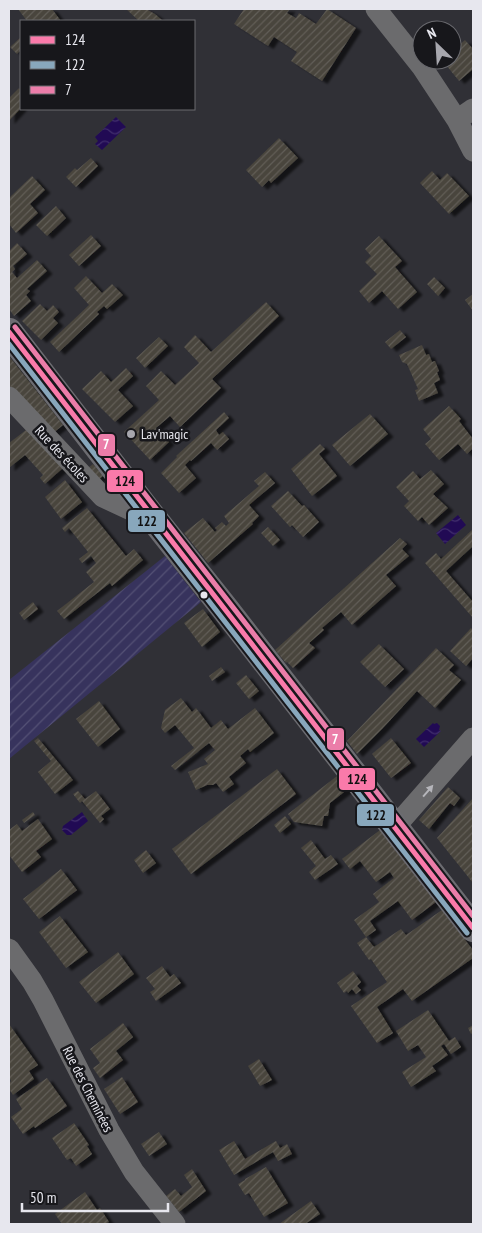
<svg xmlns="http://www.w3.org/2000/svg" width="482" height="1233" font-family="'PT Sans Narrow',sans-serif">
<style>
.garden{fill:url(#garden-furrows)}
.water{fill:url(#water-waves)}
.building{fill:url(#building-hatch);filter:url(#shadow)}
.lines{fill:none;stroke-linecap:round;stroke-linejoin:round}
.minor{stroke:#6b6b6d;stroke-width:21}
.secondary{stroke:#6c6c71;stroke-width:28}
.bus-1-casing{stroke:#17171b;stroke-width:9}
.bus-2-casing{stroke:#17171b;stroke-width:9}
.bus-3-casing{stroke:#17171b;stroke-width:9}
.bus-1{stroke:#fa7aaa;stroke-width:5}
.bus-2{stroke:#88a7bc;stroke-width:5}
.bus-3{stroke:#eb7da9;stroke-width:5}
.oneway{fill:#b5b5ba}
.poi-dot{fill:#a7a7ae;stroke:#17171b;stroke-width:2}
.bus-dot{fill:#e7e7ee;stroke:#17171b;stroke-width:2}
.labels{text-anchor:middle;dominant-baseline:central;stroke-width:5;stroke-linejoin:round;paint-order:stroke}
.poi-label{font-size:14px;fill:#e7e7ee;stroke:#17171b;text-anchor:start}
.street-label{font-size:14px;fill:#e7e7ee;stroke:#17171b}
.line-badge{stroke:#17171b;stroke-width:2}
.badge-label{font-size:14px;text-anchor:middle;font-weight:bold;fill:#fff}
.pale-badge-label{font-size:14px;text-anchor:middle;font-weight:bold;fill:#111}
</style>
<defs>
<pattern id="garden-furrows" width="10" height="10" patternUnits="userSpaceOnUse" patternTransform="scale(1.25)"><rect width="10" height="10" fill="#37335d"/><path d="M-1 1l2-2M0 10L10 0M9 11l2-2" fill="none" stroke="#545175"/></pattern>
<pattern id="water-waves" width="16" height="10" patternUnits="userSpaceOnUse" patternTransform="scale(1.25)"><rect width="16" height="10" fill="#210a54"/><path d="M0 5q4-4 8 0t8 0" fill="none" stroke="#412e6d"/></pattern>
<pattern id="building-hatch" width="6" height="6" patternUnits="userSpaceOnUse" patternTransform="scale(1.25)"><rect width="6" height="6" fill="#48443c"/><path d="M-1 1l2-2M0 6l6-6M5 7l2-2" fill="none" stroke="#625f58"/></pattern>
<filter id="shadow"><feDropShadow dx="5.5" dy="3" stdDeviation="1" flood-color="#0009"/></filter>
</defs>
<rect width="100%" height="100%" fill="#303036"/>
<path class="garden" d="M165,556L201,602L9,759V680Z"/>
<path class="water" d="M116,117L126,127L102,150L95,144L98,141L95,137Z
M458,515L466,525L445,544L436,533Z
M433,723L434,724L437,723L440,726L439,730L441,731L424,747L416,739Z
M82,812L88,821L71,835H67L62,830L63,826Z"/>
<path class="building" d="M18,9H52L61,21H27Z
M126,9H146L155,14L163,21H139Z
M244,9H290L287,13L296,18L299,13L316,24L327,9L356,28L322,81L291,61L297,52L274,37L268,46L234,24Z
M21,37V50L17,54L10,47Z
M465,40L473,49V69L459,81L442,60H452V51Z
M19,88L21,90V108L9,121V98Z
M279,138L298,158L271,183L269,180L262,187L246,170Z
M91,158L98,166L76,187L66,177L75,168L77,170Z
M432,171L440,180L447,173L469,196L449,214L420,183Z
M32,176L45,190L30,204L38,213L16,233L9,224V198Z
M56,206L66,218L47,236L36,225Z
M91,235L101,246L79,266L69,255Z
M379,236L402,261L395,267L417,292L398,309L382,291L369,303L359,291L377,274L365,262L371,256L365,249Z
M17,243L27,254L13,266L15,269L12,272L17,278L37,260L47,271L27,289L30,291L26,295L31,301L14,316L9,309V251Z
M86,276L102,293L112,284L123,295L107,309L104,306L97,312L99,314L59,352L50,342L89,305L74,288Z
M434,277L445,288L438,296L427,284Z
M473,294V311L465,300Z
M266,302L279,316L212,379L221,388L180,427L170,416L156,428L169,442L150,460L124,432L159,400L146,386L161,371L175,385L199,363L184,347L195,335L211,352Z
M40,304L47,311L53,305L59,312L53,318L58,323L41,340L22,321Z
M400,330L406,337L391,349L385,342Z
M159,337L168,346L145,368L136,358Z
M422,345L426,355L429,354L432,362L435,361L439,371L437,372L440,380L434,383L438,393L419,401L415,390L418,389L407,364L402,362L399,355Z
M9,356L63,425L52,434L9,385Z
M126,368L133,376L118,390L133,406L115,422L82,389L101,371L111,382Z
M449,406L461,419L459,421L473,439V448L467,454L458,444L439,460L425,444L431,439L423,429Z
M224,412L229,418L216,430L219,435L223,432L229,439L217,450L211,443L191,461L190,460L185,465L196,478L179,493L161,473L177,457L176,456Z
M370,414L388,434L350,466L332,445Z
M26,430L32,437L34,436L63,468L45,484L40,478L43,475L25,455L9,468V443Z
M320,444L325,449L319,454L337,476L312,496L291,469Z
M93,464L103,476L98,480L88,468Z
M431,470L444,484L433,494L448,508L429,525L422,517L418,521L404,506L409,501L396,487L413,471L420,479Z
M265,472L275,483L249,505L259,516L252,523L253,524L208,563L184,533L203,518L215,532L217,530L215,528L222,522L226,526L229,523L224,516L259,486L254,481Z
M65,480L82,502L61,519L45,497Z
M288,491L302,506L304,505L319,522L303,537L292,525L290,527L271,506Z
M87,508L126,556L134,549L143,560L112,586L110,583L64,619L57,611L94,582L86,572L96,563L91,556L82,563L79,559L88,552L69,528L65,532L62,528Z
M268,527L280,540L273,546L261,533Z
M473,529V546L446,571L473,602V618L425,563L436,553L441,559Z
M400,538L407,544L402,549L409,556L386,575L396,586L352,625L341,612L322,628L324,630L309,643L315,648L293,668L287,662L286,663L275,650Z
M33,602L38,609L24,620L19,613Z
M203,609L220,632L202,647L184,623Z
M471,628L473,630V658L466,666L450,651Z
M379,644L404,669L385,687L360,662Z
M436,648L454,665L449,670L461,680L435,708L417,691L382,729L357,754L347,741Z
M221,667L225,672L212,681L209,676Z
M246,675L259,691L249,699L236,683Z
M181,698L192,712L196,708L211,728L221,720L228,729L255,708L274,733L250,752L248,749L240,756L246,763L229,777L234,784L223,792L216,783L213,785H207L196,790L188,772L208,764L204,759L215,750L209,743L175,770L171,766L194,748L175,725L165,733L161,728L165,710Z
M99,701L120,729L98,747L76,719Z
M38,738L73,780L55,794L38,772L51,761L34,741Z
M391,738L411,763L391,778L372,754Z
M277,769L296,794L191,874L172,849Z
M337,776L348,789L330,803L328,816H324L322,826L294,822L288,814Z
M448,787L460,798L454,806L450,803L429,829L419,820Z
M78,791L85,799L96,791L110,809L101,816L104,819L100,823L82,801L80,803L73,794Z
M473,798V883L437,838Z
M33,812L35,815L24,823L22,820Z
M285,816L291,824L280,833L274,825Z
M38,819L52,839L36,851L41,857L22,872L9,855V830L17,824L22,831Z
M380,830L436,902L412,920L398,901L370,921L376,930L366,937L374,947L401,929L406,935L442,910L473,950V958L412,1001L403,989L377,1007L393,1033L377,1043L351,1006L387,982L371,959L369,960L357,943L366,937L354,920L379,902L373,894L394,878L390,872L376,882L360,861L350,869L342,859Z
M311,840L325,859L331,855L338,864L315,880L309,872L316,866L301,848Z
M146,850L156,863L143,873L134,860Z
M61,869L77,890L39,919L23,899Z
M60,916L88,952L66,968L39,932Z
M118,952L134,974L96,1003L79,982Z
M162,966L170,977L174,974L181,983L156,1001L150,992L155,989L146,978Z
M353,971L361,982L357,986L361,990L356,994L352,989L348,993L347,991L344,993L337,983Z
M428,1010L449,1041L455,1037L461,1047L451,1054L444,1044L441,1046L448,1055L432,1066L436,1071L411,1087L402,1072L426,1057L418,1045L408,1051L396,1031Z
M123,1023L133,1037L116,1051L123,1060L100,1078L93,1068L100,1063L90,1049Z
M9,1024L38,1065L29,1071L34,1079L13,1095L9,1089V1083L11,1081L9,1077Z
M473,1025V1033L471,1034L468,1028Z
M259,1059L272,1080L260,1086L248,1066Z
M122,1077L138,1102L120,1114L104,1089Z
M47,1078L67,1106L35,1128L34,1126L23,1134L11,1117L22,1109L16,1099Z
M74,1123L89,1145L87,1146L92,1154L76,1166L71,1158L67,1160L52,1138Z
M159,1132L167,1144L149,1156L141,1144Z
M234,1141L245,1159L276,1141L280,1148L287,1144L292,1154L278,1161L273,1152L234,1175L219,1150Z
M266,1167L288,1203L264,1217L249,1193L245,1195L238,1184L245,1180V1179Z
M192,1169L206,1191L179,1212L166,1196L175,1189L181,1196L192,1187L184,1175Z
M85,1192L97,1210L100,1208L109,1222L105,1224H62L55,1214Z
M311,1201L320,1214L305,1224H279Z"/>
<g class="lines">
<path class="minor" d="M376,9L422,67L457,120L473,151
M457,120L473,109
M9,397L103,497L133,511L149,513
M395,827L473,738
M9,949L32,981L43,1000L109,1130L134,1172L175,1224"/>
<path class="secondary" d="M9,332L149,513L226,610L473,928"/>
<defs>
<path id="bus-1" d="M9,332L473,928"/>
<path id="bus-2" d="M9,344L467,933"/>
<path id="bus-3" d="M15,327L473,916"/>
</defs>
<use href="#bus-1" class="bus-1-casing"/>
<use href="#bus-2" class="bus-2-casing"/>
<use href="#bus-3" class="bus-3-casing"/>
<use href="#bus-1" class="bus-1"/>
<use href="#bus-2" class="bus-2"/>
<use href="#bus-3" class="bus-3"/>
</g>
<defs><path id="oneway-solid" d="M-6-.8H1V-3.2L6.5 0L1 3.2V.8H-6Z" transform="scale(1.25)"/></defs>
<use class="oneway" href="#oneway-solid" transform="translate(428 791) rotate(-49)"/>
<circle class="poi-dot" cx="131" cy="434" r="5"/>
<circle class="bus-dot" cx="204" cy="595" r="4.5"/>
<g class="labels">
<g class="poi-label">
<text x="141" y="434">Lav'magic</text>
</g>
<g class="street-label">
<text transform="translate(62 454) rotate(47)">Rue des écoles</text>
<text transform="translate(88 1089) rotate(63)">Rue des Cheminées</text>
</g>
</g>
<g class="line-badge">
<rect x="97" y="433" width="19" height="24" rx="5" fill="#eb7da9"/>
<rect x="106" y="469" width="38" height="24" rx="5" fill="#fa7aaa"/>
<rect x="127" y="509" width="39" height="24" rx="5" fill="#88a7bc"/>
<rect x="326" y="727" width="19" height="24" rx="5" fill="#eb7da9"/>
<rect x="338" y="767" width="38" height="24" rx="5" fill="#fa7aaa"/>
<rect x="356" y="803" width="39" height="24" rx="5" fill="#88a7bc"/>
</g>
<g class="badge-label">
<text x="106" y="449">7</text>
<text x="335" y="744">7</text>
</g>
<g class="pale-badge-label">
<text x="125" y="486">124</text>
<text x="147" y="526">122</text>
<text x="357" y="784">124</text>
<text x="376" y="820">122</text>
</g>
<rect width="482" height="1233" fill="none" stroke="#e7e7ee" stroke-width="20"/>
<rect x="20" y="20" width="175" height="90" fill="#17171b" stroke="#6a6a6f"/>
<rect x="30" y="36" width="25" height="8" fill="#fa7aaa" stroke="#6a6a6f"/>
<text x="65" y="45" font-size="15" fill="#e7e7ee">124</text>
<rect x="30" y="61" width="25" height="8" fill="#88a7bc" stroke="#6a6a6f"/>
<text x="65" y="70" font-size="15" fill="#e7e7ee">122</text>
<rect x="30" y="86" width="25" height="8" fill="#eb7da9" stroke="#6a6a6f"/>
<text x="65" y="95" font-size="15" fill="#e7e7ee">7</text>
<g transform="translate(437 45) rotate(335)"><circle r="24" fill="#17171b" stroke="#6a6a6f"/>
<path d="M0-4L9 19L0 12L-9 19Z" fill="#a7a7ae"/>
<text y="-8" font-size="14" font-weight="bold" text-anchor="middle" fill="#e7e7ee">N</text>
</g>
<path d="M22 1203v8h146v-8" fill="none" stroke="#e7e7ee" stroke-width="2.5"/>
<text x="30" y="1203" font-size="15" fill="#e7e7ee" stroke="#17171b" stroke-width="4" paint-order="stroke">50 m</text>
</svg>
